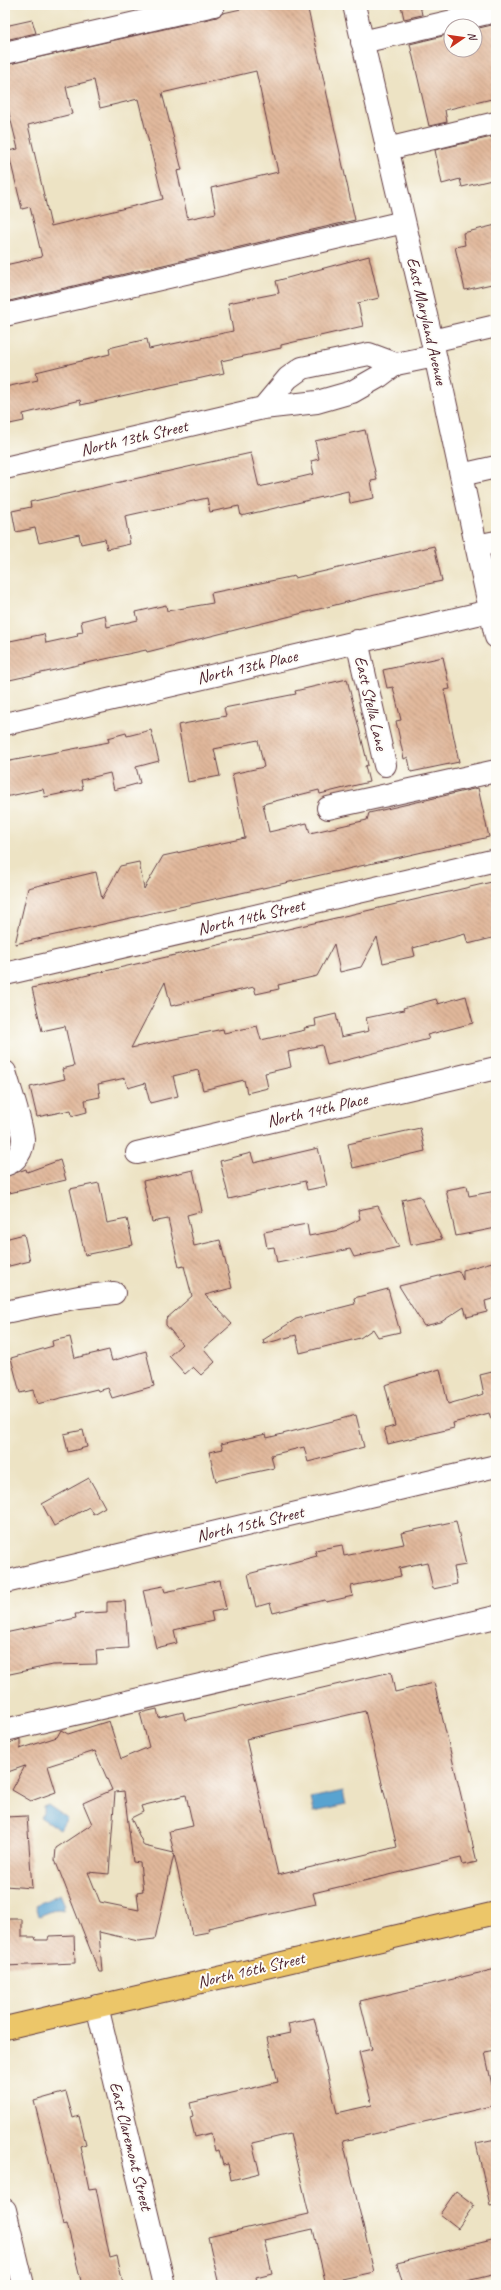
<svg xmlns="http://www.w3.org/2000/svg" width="501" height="2290" font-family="Caveat,sans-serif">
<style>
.water{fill:#59a3d0;stroke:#52617e}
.building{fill:url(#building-back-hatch);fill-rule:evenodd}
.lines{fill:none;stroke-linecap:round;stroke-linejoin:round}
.minor-casing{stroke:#623c42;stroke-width:24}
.major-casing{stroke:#623c42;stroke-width:24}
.minor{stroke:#fff;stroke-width:22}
.major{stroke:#ecc669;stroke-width:22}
.labels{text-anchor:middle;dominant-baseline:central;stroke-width:4;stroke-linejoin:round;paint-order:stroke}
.street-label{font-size:17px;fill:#4a1f2b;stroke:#fdfcf7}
</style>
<defs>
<pattern id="building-back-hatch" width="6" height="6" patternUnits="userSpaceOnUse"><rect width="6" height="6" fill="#e1b89b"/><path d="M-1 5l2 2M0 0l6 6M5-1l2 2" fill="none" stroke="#b8957f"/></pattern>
</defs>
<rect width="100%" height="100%" fill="#fdfcf7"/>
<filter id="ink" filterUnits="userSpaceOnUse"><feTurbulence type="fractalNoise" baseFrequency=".025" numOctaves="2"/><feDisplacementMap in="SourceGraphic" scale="8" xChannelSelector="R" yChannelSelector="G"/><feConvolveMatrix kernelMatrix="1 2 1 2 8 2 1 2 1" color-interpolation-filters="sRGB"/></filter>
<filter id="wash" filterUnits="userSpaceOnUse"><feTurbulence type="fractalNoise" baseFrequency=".012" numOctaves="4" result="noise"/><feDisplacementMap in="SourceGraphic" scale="16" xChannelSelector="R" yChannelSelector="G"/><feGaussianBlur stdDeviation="0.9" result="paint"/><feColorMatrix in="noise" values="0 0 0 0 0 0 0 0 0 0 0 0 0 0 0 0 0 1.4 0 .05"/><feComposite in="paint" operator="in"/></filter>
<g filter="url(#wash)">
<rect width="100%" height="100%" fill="#ede3c4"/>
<path class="water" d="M343,1791L346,1805L314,1812L311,1798Z
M48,1805L67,1818L60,1830L40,1817L43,1813V1807Z
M60,1894L65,1905L62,1907L64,1910L57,1909L39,1916L36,1905Z"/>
<g id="blocks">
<path class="building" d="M259,5H307L355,220L5,302V265L42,257L30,207L22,209L8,151L18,149L5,97V65L217,17L223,13ZM256,71L278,172L211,188L216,213L188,219L177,171L182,170L162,93ZM94,80L100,108L138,99L163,199L51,226L28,125L72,114L66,87Z
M401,5H420L422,15L404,19Z
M32,20L36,33L5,40V26Z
M496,24V98L445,110L447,122L429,126L410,44L451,34V50H475V29Z
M496,136V179L462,187L460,179L442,184L435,150Z
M496,225V283L465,290L455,247L465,245L463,233Z
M369,256L379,298L358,303L363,326L281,345V348L221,361L224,373L81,405L80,400L23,414L24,421L5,425V387L38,380L36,372L110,354L109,348L147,339L149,349L233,331L228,303L279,293L276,281Z
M365,430L377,480L371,481L374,498L350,503L348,491L241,516L239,506L210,512L207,498L125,516L130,544L107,549L105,539L81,544L79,534L39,543L35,528L16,532L12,511L31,507L30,502L251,453L259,487L314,474L311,461L319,459L315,441Z
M434,546L442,581L375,595L147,652L146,650L5,681V642L44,634L46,643L78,636L77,633L83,632L81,621L105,615L107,627L138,620L136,612L166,605L167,611L213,603L211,593L295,576V578Z
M443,657L450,689L444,690L459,762L411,772L408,757L404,759L396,721L401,720L393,687L387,688L383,670Z
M347,679L368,765L365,766L369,782L320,794L319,790L263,804L269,832L307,823L310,833L367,820L369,813L478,788L489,837L15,944L28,888L96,872L102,899L120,866L139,862L144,889L163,856L245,838L232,774L264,767L258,740L214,749L220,776L188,782L178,725L226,716L224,708L296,694L295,691Z
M151,730L159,761L136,767L140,783L114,790L110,773L81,780L83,789L45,797L43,789L5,797V762L109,742L108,738L126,733L127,736Z
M496,881V937L468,944L465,934L413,948L415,956L383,963L377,937L361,967L340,972L334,944L317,976L278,985L279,989L256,994L254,987L171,1006L165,982L131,1048L223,1029L224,1033L257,1026L261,1040L305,1030L304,1028L316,1026L315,1019L336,1014L341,1037L369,1031L366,1018L404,1010L403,1008L436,999L438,1004L466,996L473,1023L427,1035L429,1039L327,1065L322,1045L288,1052L291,1067L265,1073L268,1088L247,1093L244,1080L203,1090L198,1070L173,1076L178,1096L150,1103L145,1083L128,1088L125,1078L98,1084L100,1097L85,1100L87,1112L72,1116L71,1110L37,1117L30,1087L65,1079L62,1069L74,1066L65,1026L42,1031L32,988Z
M420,1128L425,1151L353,1168L348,1144Z
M318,1148L327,1186L307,1190L305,1181L229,1199L220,1161L251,1153L254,1163Z
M60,1160L66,1180L5,1194V1177L26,1169L27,1172Z
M193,1170L202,1211L187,1215L194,1246L220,1240L232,1288L205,1295L232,1324L204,1349L215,1362L201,1375L193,1367L185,1374L169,1356L182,1344L166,1325V1319L192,1296L184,1266L179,1267L168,1219L152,1222L143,1181Z
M99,1183L107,1223L127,1219L133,1245L85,1255L70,1189Z
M467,1186L469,1196L496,1191V1228L456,1236L446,1190Z
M420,1196L442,1239L411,1245L402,1200Z
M378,1206L399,1247L354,1257L350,1249L277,1263L274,1247L267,1248L264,1232L307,1224L309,1236L339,1230L360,1219L358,1210Z
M24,1234L30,1261L5,1267V1239Z
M496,1261V1298L485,1301L487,1312L467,1317L464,1307L441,1322L424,1326L399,1286L459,1271L463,1280V1270Z
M388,1289L400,1332L378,1337L373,1329L360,1338L300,1353L296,1335L264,1344L263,1340L296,1319L355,1304L354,1298Z
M70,1337L75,1358L109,1350L112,1361L146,1351L154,1386L112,1398L108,1388L98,1391L97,1389L37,1404L33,1390L20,1393L11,1358L53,1346L52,1341Z
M440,1369L448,1404L484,1394L480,1375L496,1371V1418L491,1419L489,1413L453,1423L454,1428L388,1444L384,1429L395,1426L385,1385Z
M356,1415L364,1447L308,1462L304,1447L271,1455L274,1468L216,1481L209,1452L223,1449L221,1444L266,1434L267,1438Z
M83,1430L87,1447L68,1452L64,1434Z
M89,1478L105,1507L93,1514L89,1507L54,1526L42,1504Z
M456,1521L466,1565L454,1567L457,1584L433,1589L427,1562L399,1568L401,1576L351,1586L353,1596L326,1602L325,1600L273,1613L270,1603L256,1607L248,1574L317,1556L315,1550L342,1545L344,1556L404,1544L401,1533Z
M220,1580L226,1609L211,1612L213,1621L174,1630L177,1643L156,1648L143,1590L163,1586L165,1592Z
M125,1601L128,1648L96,1650L97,1664L53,1665L5,1675V1633L76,1618L75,1614L107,1612V1602Z
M391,1672L395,1692L434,1683L477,1862L463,1865L461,1858L313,1893L316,1904L208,1928L209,1932L192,1935L174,1854L155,1939L138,1941L99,1932L102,1972H99L55,1860L56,1848L92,1824L83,1803L112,1790L95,1751L48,1766L56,1792L31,1801L12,1790L25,1766L5,1773V1745L20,1739V1749L57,1737L61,1730L68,1734L109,1721L121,1759L149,1747L140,1713L157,1709L159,1718L183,1712L185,1720ZM365,1711L397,1847L278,1875L246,1739ZM124,1791L133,1862L140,1863L143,1891L137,1892L139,1910L100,1902L88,1872L109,1874L115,1792ZM186,1795L193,1826L169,1831L174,1853L144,1846L131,1818L143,1812L141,1806Z
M27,1816L32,1888L5,1886V1817Z
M5,1919H22V1937H35L36,1940H48L49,1936L74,1935L75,1963L5,1966Z
M496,1969V2050L485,2052L496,2105L343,2141L374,2272L342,2279L343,2282L326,2285L313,2229L264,2240L272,2273L256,2277L258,2285H219L208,2237L309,2214L290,2134L252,2143L260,2173L231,2180L228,2164L223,2165L219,2150L215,2151L211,2133L195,2137L190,2117L193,2116L190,2103L278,2082L267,2038L290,2033L288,2024L314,2018L337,2113L372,2105L359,2052L372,2049L360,2001Z
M66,2092L73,2118L79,2116L86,2144L80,2146L89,2189L96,2188L110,2258L117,2256L123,2283L82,2285L67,2224L63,2225L50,2164L34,2101Z
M496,2139V2204L490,2205L476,2143Z
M456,2191L474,2205L458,2228L440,2214Z
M496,2239V2274L450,2285H403L397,2263Z"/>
</g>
</g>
<g filter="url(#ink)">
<use href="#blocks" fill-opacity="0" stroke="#623c42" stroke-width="1"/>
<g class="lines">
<defs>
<path id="minor" d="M354,5L432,341L496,637
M362,42L496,11
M5,53L214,5
M387,149L496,123
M5,315L404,222
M432,341L496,326
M263,408L288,378L302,368L369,354L396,364
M5,468L263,408L317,402L352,392L380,376L396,364L435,356
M461,475L496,467
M476,546L496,542
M357,641L385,765
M5,724L490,611
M328,808L496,771
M5,974L496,860
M5,1072C10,1089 22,1123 23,1139C23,1151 16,1162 5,1165
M137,1153L496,1068
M5,1312L79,1297L114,1293
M5,1582L496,1466
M5,1730L496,1617
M97,2006L164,2285
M5,2210L23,2285"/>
<path id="major" d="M5,2028L496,1913"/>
</defs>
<use href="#minor" class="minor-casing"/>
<use href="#major" class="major-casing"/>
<use href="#minor" class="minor"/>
<use href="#major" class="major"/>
</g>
</g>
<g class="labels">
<g class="street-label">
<text transform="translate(427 321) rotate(77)">East Maryland Avenue</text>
<text transform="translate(134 438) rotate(-13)">North 13th Street</text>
<text transform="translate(247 667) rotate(-13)">North 13th Place</text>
<text transform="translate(371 703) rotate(77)">East Stella Lane</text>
<text transform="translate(251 917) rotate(-13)">North 14th Street</text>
<text transform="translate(317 1110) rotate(-13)">North 14th Place</text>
<text transform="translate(250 1524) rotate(-13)">North 15th Street</text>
<text transform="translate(251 1970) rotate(-13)">North 16th Street</text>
<text transform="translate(131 2146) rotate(76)">East Claremont Street</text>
</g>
</g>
<rect width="501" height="2290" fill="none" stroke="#fdfcf7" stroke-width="20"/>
<g transform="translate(463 38) rotate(77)"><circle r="19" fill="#fdfcf7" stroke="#b5a4a5"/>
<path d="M0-3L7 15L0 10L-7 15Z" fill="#c8321e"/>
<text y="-6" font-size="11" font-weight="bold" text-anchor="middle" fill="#4a1f2b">N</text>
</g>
</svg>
